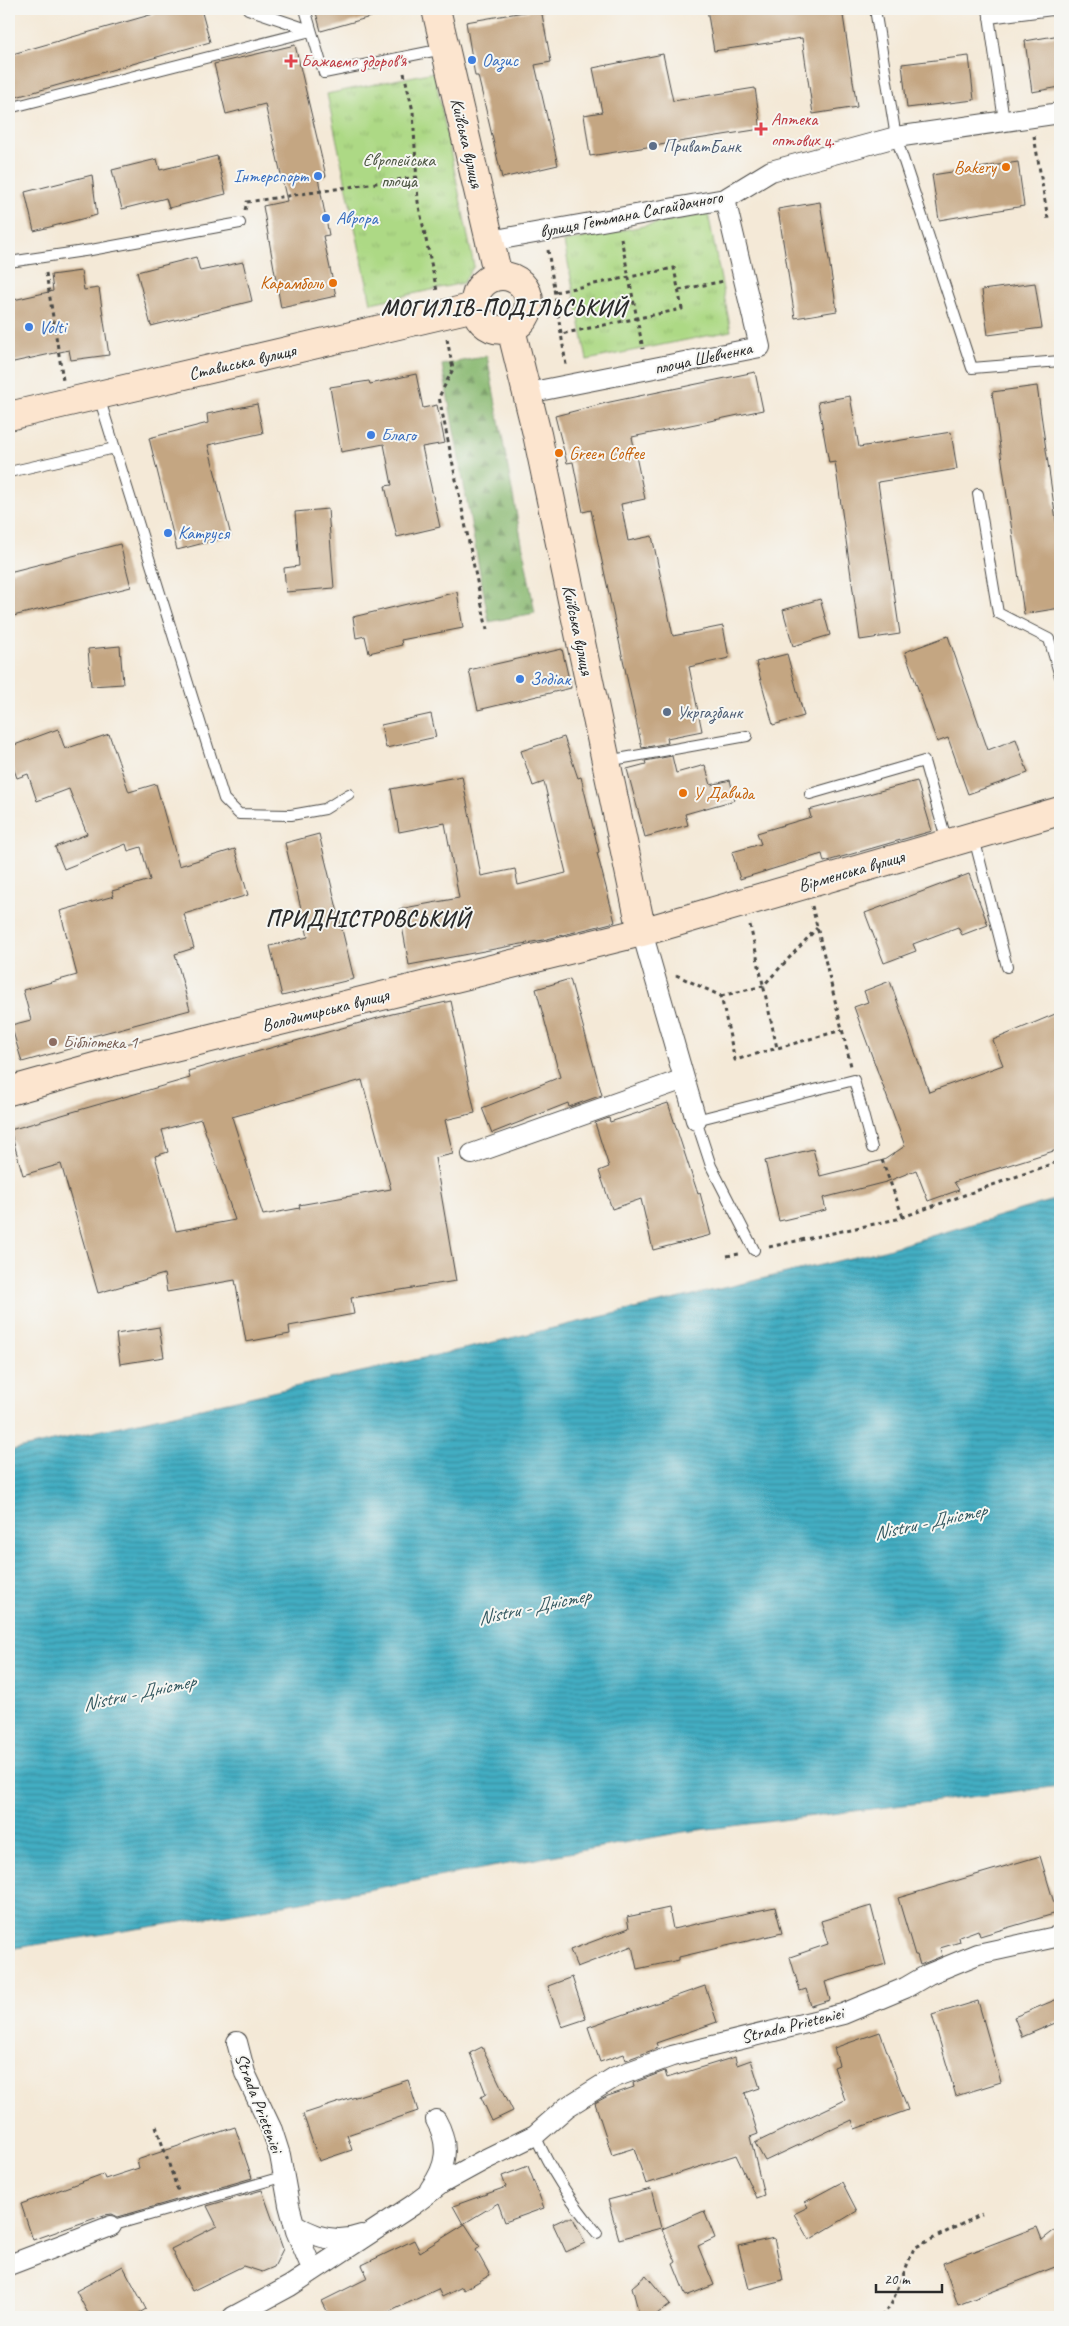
<svg xmlns="http://www.w3.org/2000/svg" width="1069" height="2326" font-family="Caveat,sans-serif">
<style>
.forest{fill:url(#forest-firs);stroke:#5a724e}
.park{fill:url(#park-tufts);stroke:#6c8258}
.water{fill:url(#water-rules);stroke:#376c76}
.building{fill:#c4a682;fill-rule:evenodd}
.lines{fill:none;stroke-linecap:round;stroke-linejoin:round}
.lane-casing{stroke:#494845;stroke-width:12}
.street-casing{stroke:#494845;stroke-width:22}
.secondary-casing{stroke:#494845;stroke-width:30}
.path{stroke:#494845;stroke-width:3;stroke-dasharray:4 4;stroke-linecap:butt}
.lane{stroke:#fff;stroke-width:10}
.street{stroke:#fff;stroke-width:20}
.secondary{stroke:#fce5cf;stroke-width:28}
.shop-dot{fill:#3f7fe0;stroke:#f6f6f2;stroke-width:2}
.health-dot{fill:#e0444e;stroke:#f6f6f2;stroke-width:2}
.service-dot{fill:#5c6f8a;stroke:#f6f6f2;stroke-width:2}
.food-dot{fill:#e8710a;stroke:#f6f6f2;stroke-width:2}
.education-dot{fill:#8d6e63;stroke:#f6f6f2;stroke-width:2}
.labels{text-anchor:middle;dominant-baseline:central;stroke-width:4;stroke-linejoin:round;paint-order:stroke}
.shop-label{font-size:18px;fill:#366cbe;stroke:#f6f6f2;text-anchor:start}
.health-label{font-size:18px;fill:#be3a42;stroke:#f6f6f2;text-anchor:start}
.street-label{font-size:18px;fill:#2b2b2b;stroke:#f6f6f2}
.service-label{font-size:18px;fill:#4e5e75;stroke:#f6f6f2;text-anchor:start}
.park-label{font-size:18px;fill:#4c5642;stroke:#f6f6f2}
.food-label{font-size:18px;fill:#c56008;stroke:#f6f6f2;text-anchor:end}
.education-label{font-size:18px;fill:#785e54;stroke:#f6f6f2;text-anchor:start}
.water-label{font-size:19px;font-style:italic;fill:#335860;stroke:#f6f6f2}
.district-label{font-size:22px;font-weight:bold;letter-spacing:1px;fill:#2b2b2b;stroke:#f6f6f2}
</style>
<defs>
<pattern id="forest-firs" width="22" height="20" patternUnits="userSpaceOnUse" patternTransform="scale(1.25)"><rect width="22" height="20" fill="#8ab972"/><path d="M5 1l3.5 6h-7zM16 11l3.5 6h-7z" fill="#71975e"/></pattern>
<pattern id="park-tufts" width="24" height="20" patternUnits="userSpaceOnUse" patternTransform="scale(1.25)"><rect width="24" height="20" fill="#add985"/><path d="M3 7l-1-3M5 7V3M7 7l1-3M15 17l-1-3M17 17v-4M19 17l1-3" fill="none" stroke="#95ba73"/></pattern>
<pattern id="water-rules" width="6" height="5" patternUnits="userSpaceOnUse" patternTransform="scale(1.25)"><rect width="6" height="5" fill="#43adc2"/><path d="M0 2.5h6" fill="none" stroke="#388d9e"/></pattern>
</defs>
<rect width="100%" height="100%" fill="#f6f6f2"/>
<filter id="ink" filterUnits="userSpaceOnUse"><feTurbulence type="fractalNoise" baseFrequency=".02" numOctaves="2"/><feDisplacementMap in="SourceGraphic" scale="10" xChannelSelector="R" yChannelSelector="G"/><feConvolveMatrix kernelMatrix="1 2 1 2 8 2 1 2 1" color-interpolation-filters="sRGB"/></filter>
<filter id="wash" filterUnits="userSpaceOnUse"><feTurbulence type="fractalNoise" baseFrequency=".0096" numOctaves="4" result="noise"/><feDisplacementMap in="SourceGraphic" scale="20" xChannelSelector="R" yChannelSelector="G"/><feGaussianBlur stdDeviation="1.12" result="paint"/><feColorMatrix in="noise" values="0 0 0 0 0 0 0 0 0 0 0 0 0 0 0 0 0 1.4 0 .05"/><feComposite in="paint" operator="in"/></filter>
<g filter="url(#wash)">
<rect width="100%" height="100%" fill="#f4e9d7"/>
<path class="forest" d="M487,356L535,613L489,622L442,365Z"/>
<path class="park" d="M434,72L474,266L463,283L371,303L327,94Z
M708,213L731,331L587,360L564,242Z"/>
<path class="water" d="M1060,1198V1786L683,1832L257,1910L9,1949V1451L477,1346L884,1250Z"/>
<g id="blocks">
<path class="building" d="M171,9H201L210,42L9,99V55Z
M315,9H380L381,14L321,31Z
M541,9L551,62L535,65L558,165L502,178L478,76H475L466,22Z
M707,9H842L857,107L813,114L802,38L714,51Z
M1060,35V87L1032,92L1025,41Z
M295,45L326,176L318,178L329,235L323,236L336,296L281,308L263,206L287,201L265,104L226,114L214,64Z
M663,54L673,101L755,88L761,129L590,156L584,115L602,112L593,68Z
M969,56L974,100L907,108L902,64Z
M217,156L226,194L169,208L166,198L122,209L112,170L157,159L160,170Z
M1018,162L1024,206L939,220L932,175Z
M92,175L97,215L34,231L25,192Z
M820,202L837,311L795,318L778,209Z
M196,257L200,271L243,262L252,301L151,326L137,272Z
M81,271L84,290L99,288L109,355L71,360L69,350L9,363V301L53,291L51,275Z
M1035,283L1042,328L988,335L982,290Z
M755,372L763,410L632,437L645,499L621,504L628,541L652,536L673,636L723,626L729,658L689,667L702,731L667,738L668,743L642,748L591,510L583,512L573,462L567,463L555,416L610,402Z
M416,374L423,408L437,405L445,443L422,447L440,527L397,537L385,486L392,485L384,444L341,452L330,387L369,381L370,384Z
M1037,386L1060,548V608L1024,614L992,392Z
M850,396L859,447L951,432L957,469L878,482L900,634L860,640L835,462L829,463L818,402Z
M257,404L263,433L208,445L231,536L177,550L149,438L208,423L207,414Z
M328,509L334,588L286,592L284,568L299,566L295,512Z
M120,544L131,587L9,617V572Z
M457,592L463,628L401,640L402,645L369,653L365,636L356,638L353,617Z
M820,599L830,635L793,646L783,610Z
M948,636L988,750L1016,739L1028,773L968,794L948,738L937,742L905,652Z
M120,646L123,684L91,686L88,649Z
M562,649L571,688L478,710L469,670Z
M787,654L804,716L773,725L756,662Z
M431,714L436,737L386,748L381,725Z
M58,729L65,749L109,734L129,792L156,784L179,866L235,849L248,895L184,914L194,948L175,954L190,1010L89,1037L91,1043L22,1062L11,1025L31,1020L23,990L77,975L60,911L114,896L112,891L150,880L141,847L128,851L126,844L64,869L55,847L87,834L69,789L37,801L28,774L17,778L9,756V747Z
M564,737L578,778L581,777L599,852L597,853L615,922L543,940L409,965L399,909L459,898L445,823L399,832L391,789L462,776L481,876L515,869L518,885L566,873L544,782L533,786L521,751Z
M672,756L676,773L705,765L711,785L730,780L735,800L685,814L688,825L645,837L627,769L646,764L645,761Z
M917,781L932,831L824,862L822,854L740,879L732,852L761,844L757,833L811,817L809,810Z
M319,834L354,979L282,996L270,946L308,937L285,843Z
M969,874L988,925L962,935L958,927L913,944L916,951L884,963L865,913Z
M570,979L602,1095L569,1107L568,1103L492,1133L482,1108L560,1077L536,989Z
M890,981L929,1092L1003,1065L993,1040L1060,1012V1149L954,1182L959,1190L928,1201L916,1170L886,1182L823,1198L826,1210L779,1221L765,1161L813,1149L820,1176L884,1160L905,1146L854,1007L868,1002L864,991Z
M451,1001L475,1113L445,1120L453,1154L435,1158L456,1281L351,1298L354,1314L289,1326L290,1334L246,1342L235,1280L167,1292L164,1274L98,1293L61,1164L23,1175L10,1130L190,1078L188,1071L392,1014ZM362,1080L391,1189L299,1205L300,1208L263,1215L232,1117ZM201,1119L235,1220L176,1231L155,1156L168,1152L162,1130Z
M668,1103L698,1194L700,1193L711,1235L653,1250L641,1199L612,1209L599,1171L609,1167L595,1123L609,1118L610,1122Z
M159,1327L164,1357L120,1364L116,1334Z
M1040,1856L1057,1913L980,1936L978,1930L959,1937L960,1942L940,1948L942,1956L920,1965L917,1955H915L898,1898Z
M871,1906L886,1964L825,1982L830,2000L811,2006L806,1989L800,1991L790,1957L828,1944L821,1921Z
M775,1907L782,1933L679,1957V1960L637,1969L632,1946L577,1967L570,1950L629,1928L627,1917L669,1908L673,1929Z
M572,1977L586,2019L562,2027L548,1986Z
M705,1986L717,2022L656,2043L658,2048L626,2060L624,2054L600,2062L588,2027Z
M1060,1998V2021L1022,2037L1014,2017Z
M978,2001L1001,2082L956,2096L932,2015Z
M880,2032L908,2110L855,2129L852,2120L765,2161L755,2143L845,2100L834,2067L839,2065L834,2048Z
M482,2047L513,2111L492,2121L481,2097L486,2094L470,2053Z
M735,2057L737,2065L751,2060L760,2088L745,2093L758,2134L750,2137L764,2195L756,2198L736,2155L646,2184L634,2148L612,2155L595,2103L608,2096L634,2087L633,2083L665,2071L667,2078Z
M408,2080L418,2111L347,2135L352,2150L319,2161L303,2114Z
M235,2127L252,2178L118,2217L112,2214L104,2215L33,2240L21,2204L103,2174L105,2179L139,2168L137,2160Z
M528,2166L544,2208L505,2222L498,2203L463,2224L453,2206L506,2187L502,2176Z
M842,2182L857,2211L809,2240L794,2214L808,2207L805,2202Z
M651,2189L661,2228L619,2239L608,2200Z
M262,2190L283,2249L274,2267L262,2272L243,2266L192,2291L171,2249L217,2226L207,2206Z
M704,2211L715,2238L698,2246L714,2285L686,2296L673,2264L676,2262L662,2229Z
M566,2218H573L585,2243L566,2252L553,2224Z
M465,2224L480,2247L476,2250L490,2275L464,2290L462,2287L442,2297L438,2289L378,2317H330L322,2301L368,2278L362,2265L414,2240L420,2252Z
M1060,2226V2265L958,2305L943,2263L1037,2227L1042,2240Z
M774,2238L783,2280L749,2289L738,2246Z
M123,2266L146,2309L132,2317H90L76,2291Z
M646,2275L670,2304L653,2317H640L632,2287Z"/>
</g>
</g>
<g filter="url(#ink)">
<use href="#blocks" fill-opacity="0" stroke="#494845" stroke-width="1"/>
<g class="lines">
<defs>
<path id="lane" d="M248,9L310,30
M305,9L324,73L443,49
M875,9L896,137L972,368L1060,361
M988,9L1004,121
M989,18L1060,9
M9,108L311,31
M9,262L91,250L240,223
M99,397L224,799L239,814L291,815L325,809L349,794
M9,472L115,448
M978,494L998,613L1049,639L1060,676
M607,761L747,736
M810,794L924,761L947,842
M974,838L1007,967
M754,1250L711,1166L696,1120L854,1080L872,1148
M535,2135C551,2172 572,2203 597,2233
M111,2226L285,2176"/>
<path id="street" d="M490,241L725,199L771,171L896,137L1060,113
M528,393L760,347L725,199
M642,932L696,1120
M472,1154L684,1079
M237,2042L245,2073L272,2130L280,2155L289,2205L296,2231L313,2271
M430,2189C447,2166 450,2145 436,2120
M294,2224C314,2237 337,2244 361,2235
M9,2265L111,2226
M233,2317L290,2286L413,2205L442,2183L484,2160L535,2135L567,2107L615,2077L672,2056L843,2014L905,1988L929,1974L978,1954L1060,1936"/>
<path id="secondary" d="M436,9L498,276
M475 303a27 27 0 1 1 54 0a27 27 0 1 1-54 0Z
M511,329L537,434L642,932
M9,416L475,307
M9,1091L109,1063L642,932L1060,811"/>
</defs>
<use href="#lane" class="lane-casing"/>
<use href="#street" class="street-casing"/>
<use href="#secondary" class="secondary-casing"/>
<path class="path" d="M404,73L413,111L418,202L437,291
M1034,136L1048,219
M245,210L247,202L417,177
M621,238L643,349
M548,250L566,365
M46,273L63,380
M679,290L724,281
M555,292L674,268L682,309L561,334
M447,339L453,369L439,397L487,630
M812,906L851,1066
M750,925L777,1048
M676,975L721,996L735,1060L842,1030
M721,996L763,986L817,928
M882,1160L903,1217
M769,1247L897,1219L1060,1161
M727,1256L739,1254
M156,2126L178,2191
M881,2317L891,2305L914,2248L982,2214"/>
<use href="#lane" class="lane"/>
<use href="#street" class="street"/>
<use href="#secondary" class="secondary"/>
</g>
</g>
<g class="shop-dot">
<circle cx="472" cy="60" r="5"/>
<circle cx="318" cy="176" r="5"/>
<circle cx="326" cy="218" r="5"/>
<circle cx="29" cy="327" r="5"/>
<circle cx="371" cy="435" r="5"/>
<circle cx="168" cy="533" r="5"/>
<circle cx="520" cy="679" r="5"/>
</g>
<g class="health-dot">
<path d="M288.5 53.5h5v5h5v5h-5v5h-5v-5h-5v-5h5z"/>
<path d="M758.5 121.5h5v5h5v5h-5v5h-5v-5h-5v-5h5z"/>
</g>
<g class="service-dot">
<circle cx="653" cy="146" r="5"/>
<circle cx="667" cy="712" r="5"/>
</g>
<g class="food-dot">
<circle cx="1006" cy="167" r="5"/>
<circle cx="333" cy="283" r="5"/>
<circle cx="559" cy="453" r="5"/>
<circle cx="683" cy="793" r="5"/>
</g>
<circle class="education-dot" cx="53" cy="1042" r="5"/>
<g class="labels">
<g class="shop-label">
<text x="482" y="60">Оазис</text>
<text x="308" y="176" text-anchor="end">Інтерспорт</text>
<text x="336" y="218">Аврора</text>
<text x="39" y="327">Volti</text>
<text x="381" y="435">Благо</text>
<text x="178" y="533">Катруся</text>
<text x="530" y="679">Зодіак</text>
</g>
<g class="health-label">
<text x="301" y="61">Бажаємо здоров'я</text>
<text x="771" y="119">Аптека<tspan x="771" dy="21">оптових ц.</tspan></text>
</g>
<g class="street-label">
<text transform="translate(467 143) rotate(77)">Київська вулиця</text>
<text transform="translate(631 214) rotate(-11)">вулиця Гетьмана Сагайдачного</text>
<text transform="translate(703 358) rotate(-12)">площа Шевченка</text>
<text transform="translate(242 362) rotate(-13)">Стависька вулиця</text>
<text transform="translate(578 630) rotate(78)">Київська вулиця</text>
<text transform="translate(851 871) rotate(-16)">Вірменська вулиця</text>
<text transform="translate(325 1010) rotate(-14)">Володимирська вулиця</text>
<text transform="translate(792 2025) rotate(-14)">Strada Prieteniei</text>
<text transform="translate(259 2103) rotate(69)">Strada Prieteniei</text>
</g>
<g class="service-label">
<text x="663" y="146">ПриватБанк</text>
<text x="677" y="712">Укргазбанк</text>
</g>
<g class="park-label">
<text x="399" y="160">Європейська<tspan x="399" dy="21">площа</tspan></text>
</g>
<g class="food-label">
<text x="996" y="167">Bakery</text>
<text x="323" y="283">Карамболь</text>
<text x="569" y="453" text-anchor="start">Green Coffee</text>
<text x="693" y="793" text-anchor="start">У Давида</text>
</g>
<g class="education-label">
<text x="63" y="1042">Бібліотека 1</text>
</g>
<g class="water-label">
<text transform="translate(930 1522) rotate(-12)">Nistru - Дністер</text>
<text transform="translate(534 1607) rotate(-12)">Nistru - Дністер</text>
<text transform="translate(139 1693) rotate(-12)">Nistru - Дністер</text>
</g>
<g class="district-label">
<text x="504" y="308">МОГИЛІВ-ПОДІЛЬСЬКИЙ</text>
<text x="368" y="919">ПРИДНІСТРОВСЬКИЙ</text>
</g>
</g>
<rect width="1069" height="2326" fill="none" stroke="#f6f6f2" stroke-width="30"/>
<path d="M876 2284v8h66v-8" fill="none" stroke="#2b2b2b" stroke-width="2.5"/>
<text x="884" y="2284" font-size="15" fill="#2b2b2b" stroke="#f6f6f2" stroke-width="4" paint-order="stroke">20 m</text>
</svg>
